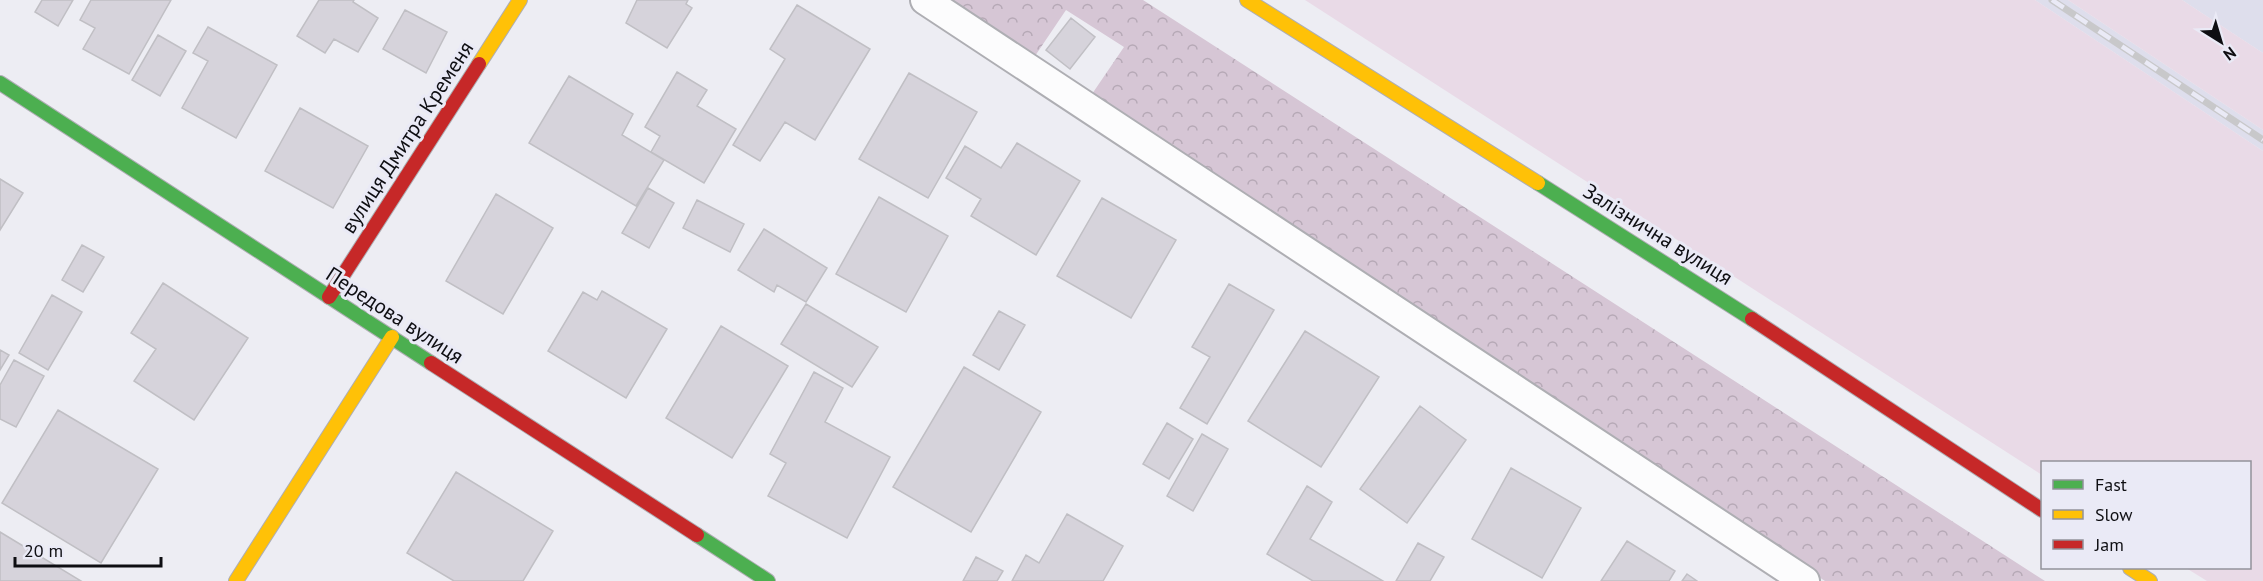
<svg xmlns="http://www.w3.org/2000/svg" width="2263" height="581" font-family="'PT Sans',sans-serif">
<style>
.built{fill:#dedeec}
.grass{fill:#e9dae7}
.forest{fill:url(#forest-crowns)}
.building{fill:#d6d3db;stroke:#c0bfc4;stroke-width:1.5}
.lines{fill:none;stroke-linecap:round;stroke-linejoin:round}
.lane-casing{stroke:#aeaeb3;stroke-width:32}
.fast-casing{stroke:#aeaeb3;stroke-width:16}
.slow-casing{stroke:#aeaeb3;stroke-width:16}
.jam-casing{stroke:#aeaeb3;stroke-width:16}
.lane{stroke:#fcfcfd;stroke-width:28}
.fast{stroke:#4caf50;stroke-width:14}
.slow{stroke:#ffc107;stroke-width:14}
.jam{stroke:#c62828;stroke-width:14}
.rail-casing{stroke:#c8c8ca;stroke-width:7}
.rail{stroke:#eaeaf6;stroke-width:4.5;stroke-dasharray:14;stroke-linecap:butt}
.labels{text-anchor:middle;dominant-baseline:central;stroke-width:6;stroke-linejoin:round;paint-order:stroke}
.street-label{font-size:21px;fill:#0e0e12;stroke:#eaeaf6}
</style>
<defs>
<pattern id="forest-crowns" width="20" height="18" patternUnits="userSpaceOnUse" patternTransform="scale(1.5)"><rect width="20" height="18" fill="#d6c6d5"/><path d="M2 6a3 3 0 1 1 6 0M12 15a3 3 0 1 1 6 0" fill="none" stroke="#b6a9b6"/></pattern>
</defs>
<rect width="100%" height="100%" fill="#ededf3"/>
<path class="built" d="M2035,0H2068L2263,130V151Z
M2182,0H2263V53Z"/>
<path class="grass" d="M1305,0H2035L2263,151V581H2207L2186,568H2250V462H2042V475Z
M2068,0H2182L2263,53V130Z"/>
<path class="forest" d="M950,0H1143L2045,581H1825L1092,94L1124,47L1066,10L1035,56Z"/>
<path class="building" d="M42,0H73L58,26L35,12Z
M91,0H171L129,74L83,49L95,28L80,20Z
M319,0H354L353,2L378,18L358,52L334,39L325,53L297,36Z
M637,0H688L686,4L692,8L667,48L626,23Z
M797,5L870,49L815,140L785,122L760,161L733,145L785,59L770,49Z
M405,10L447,32L426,73L383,49Z
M1071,18L1095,37L1070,69L1046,50Z
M208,27L277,65L236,138L182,108L208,61L193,53Z
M158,35L186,51L160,96L132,80Z
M677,72L707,90L697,106L736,129L704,183L651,152L660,136L645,127Z
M909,73L977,112L928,198L859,159Z
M569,76L633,114L622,135L664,160L636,206L529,143Z
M300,108L368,146L333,208L265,171Z
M1017,143L1080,181L1036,255L971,216L981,199L946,178L965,146L1001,168Z
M0,179L23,193L0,230Z
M648,188L674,203L649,248L622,233Z
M496,194L553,228L503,314L446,281Z
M879,197L948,236L906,312L836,274Z
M1102,198L1176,240L1131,318L1057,276Z
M697,200L744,224L730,252L683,228Z
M764,229L827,268L806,302L777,285L774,292L738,270Z
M82,245L104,257L83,292L62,280Z
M163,283L248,338L194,420L134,381L156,349L131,333Z
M1229,284L1274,310L1207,424L1180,408L1210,357L1192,347Z
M602,291L667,329L626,398L548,351L583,292L597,300Z
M52,295L82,312L48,370L19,353Z
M806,304L878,347L852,387L781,344Z
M999,311L1025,325L999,370L973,355Z
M721,326L788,366L732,458L666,418Z
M1305,331L1379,377L1321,467L1248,421Z
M0,350L9,355L0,370Z
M14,360L44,376L16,427L0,419V385Z
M964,367L1041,412L971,532L893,487Z
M814,372L843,388L825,422L890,457L847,538L768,496L786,463L770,454Z
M1420,406L1466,440L1407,523L1360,489Z
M58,410L158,469L101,563L2,503Z
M1167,423L1193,439L1169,479L1143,464Z
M1202,434L1228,449L1193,511L1167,496Z
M1511,468L1581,508L1542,578L1472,539Z
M456,472L553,531L523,581H454L407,553Z
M1307,486L1332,502L1310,539L1383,581H1313L1267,554Z
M1067,514L1123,546L1103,581H1012L1026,555L1039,563Z
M0,532L81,581H0Z
M1627,541L1675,571L1669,581H1601Z
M1418,543L1444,557L1430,581H1396Z
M976,557L1003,571L997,581H963Z
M1687,574L1697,581H1682Z"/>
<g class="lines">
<defs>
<path id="lane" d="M925,0L1805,581"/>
<path id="fast" d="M0,83L431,363
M1538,183L1752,319
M697,535L768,581"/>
<path id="slow" d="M1247,0L1538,183
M479,64L520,0
M2130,568L2150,581
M236,581L392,337"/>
<path id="jam" d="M329,297L479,64
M1752,319L2042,510
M431,363L697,535"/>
</defs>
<use href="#lane" class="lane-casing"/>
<use href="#fast" class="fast-casing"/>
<use href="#slow" class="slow-casing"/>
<use href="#jam" class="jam-casing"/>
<use href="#lane" class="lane"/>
<use href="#fast" class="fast"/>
<use href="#slow" class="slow"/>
<use href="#jam" class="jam"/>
<defs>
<path id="rail" d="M2052,0L2263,140"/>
</defs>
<use href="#rail" class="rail-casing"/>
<use href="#rail" class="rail"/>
</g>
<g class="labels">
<g class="street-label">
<text transform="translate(407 137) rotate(-57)">вулиця Дмитра Кременя</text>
<text transform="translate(1658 234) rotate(32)">Залізнична вулиця</text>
<text transform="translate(395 315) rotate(33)">Передова вулиця</text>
</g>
</g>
<rect x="2041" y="461" width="210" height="108" fill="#eaeaf6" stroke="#92929b" stroke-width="1.5"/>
<rect x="2053" y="480" width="30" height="9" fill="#4caf50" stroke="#92929b" stroke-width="1.5"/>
<text x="2095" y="491" font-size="18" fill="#0e0e12">Fast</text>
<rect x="2053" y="510" width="30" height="9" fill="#ffc107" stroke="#92929b" stroke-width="1.5"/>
<text x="2095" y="521" font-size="18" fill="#0e0e12">Slow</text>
<rect x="2053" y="540" width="30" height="9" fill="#c62828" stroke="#92929b" stroke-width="1.5"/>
<text x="2095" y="551" font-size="18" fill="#0e0e12">Jam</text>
<g transform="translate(2221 42) rotate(143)" stroke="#eaeaf6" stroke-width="4.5" paint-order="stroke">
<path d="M0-4.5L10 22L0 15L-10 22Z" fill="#0e0e12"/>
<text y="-9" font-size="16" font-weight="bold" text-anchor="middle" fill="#0e0e12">N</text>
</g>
<path d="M15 557v9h146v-9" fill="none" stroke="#0e0e12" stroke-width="3"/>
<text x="24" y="557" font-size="18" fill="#0e0e12" stroke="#eaeaf6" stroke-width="4.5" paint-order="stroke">20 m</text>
</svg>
